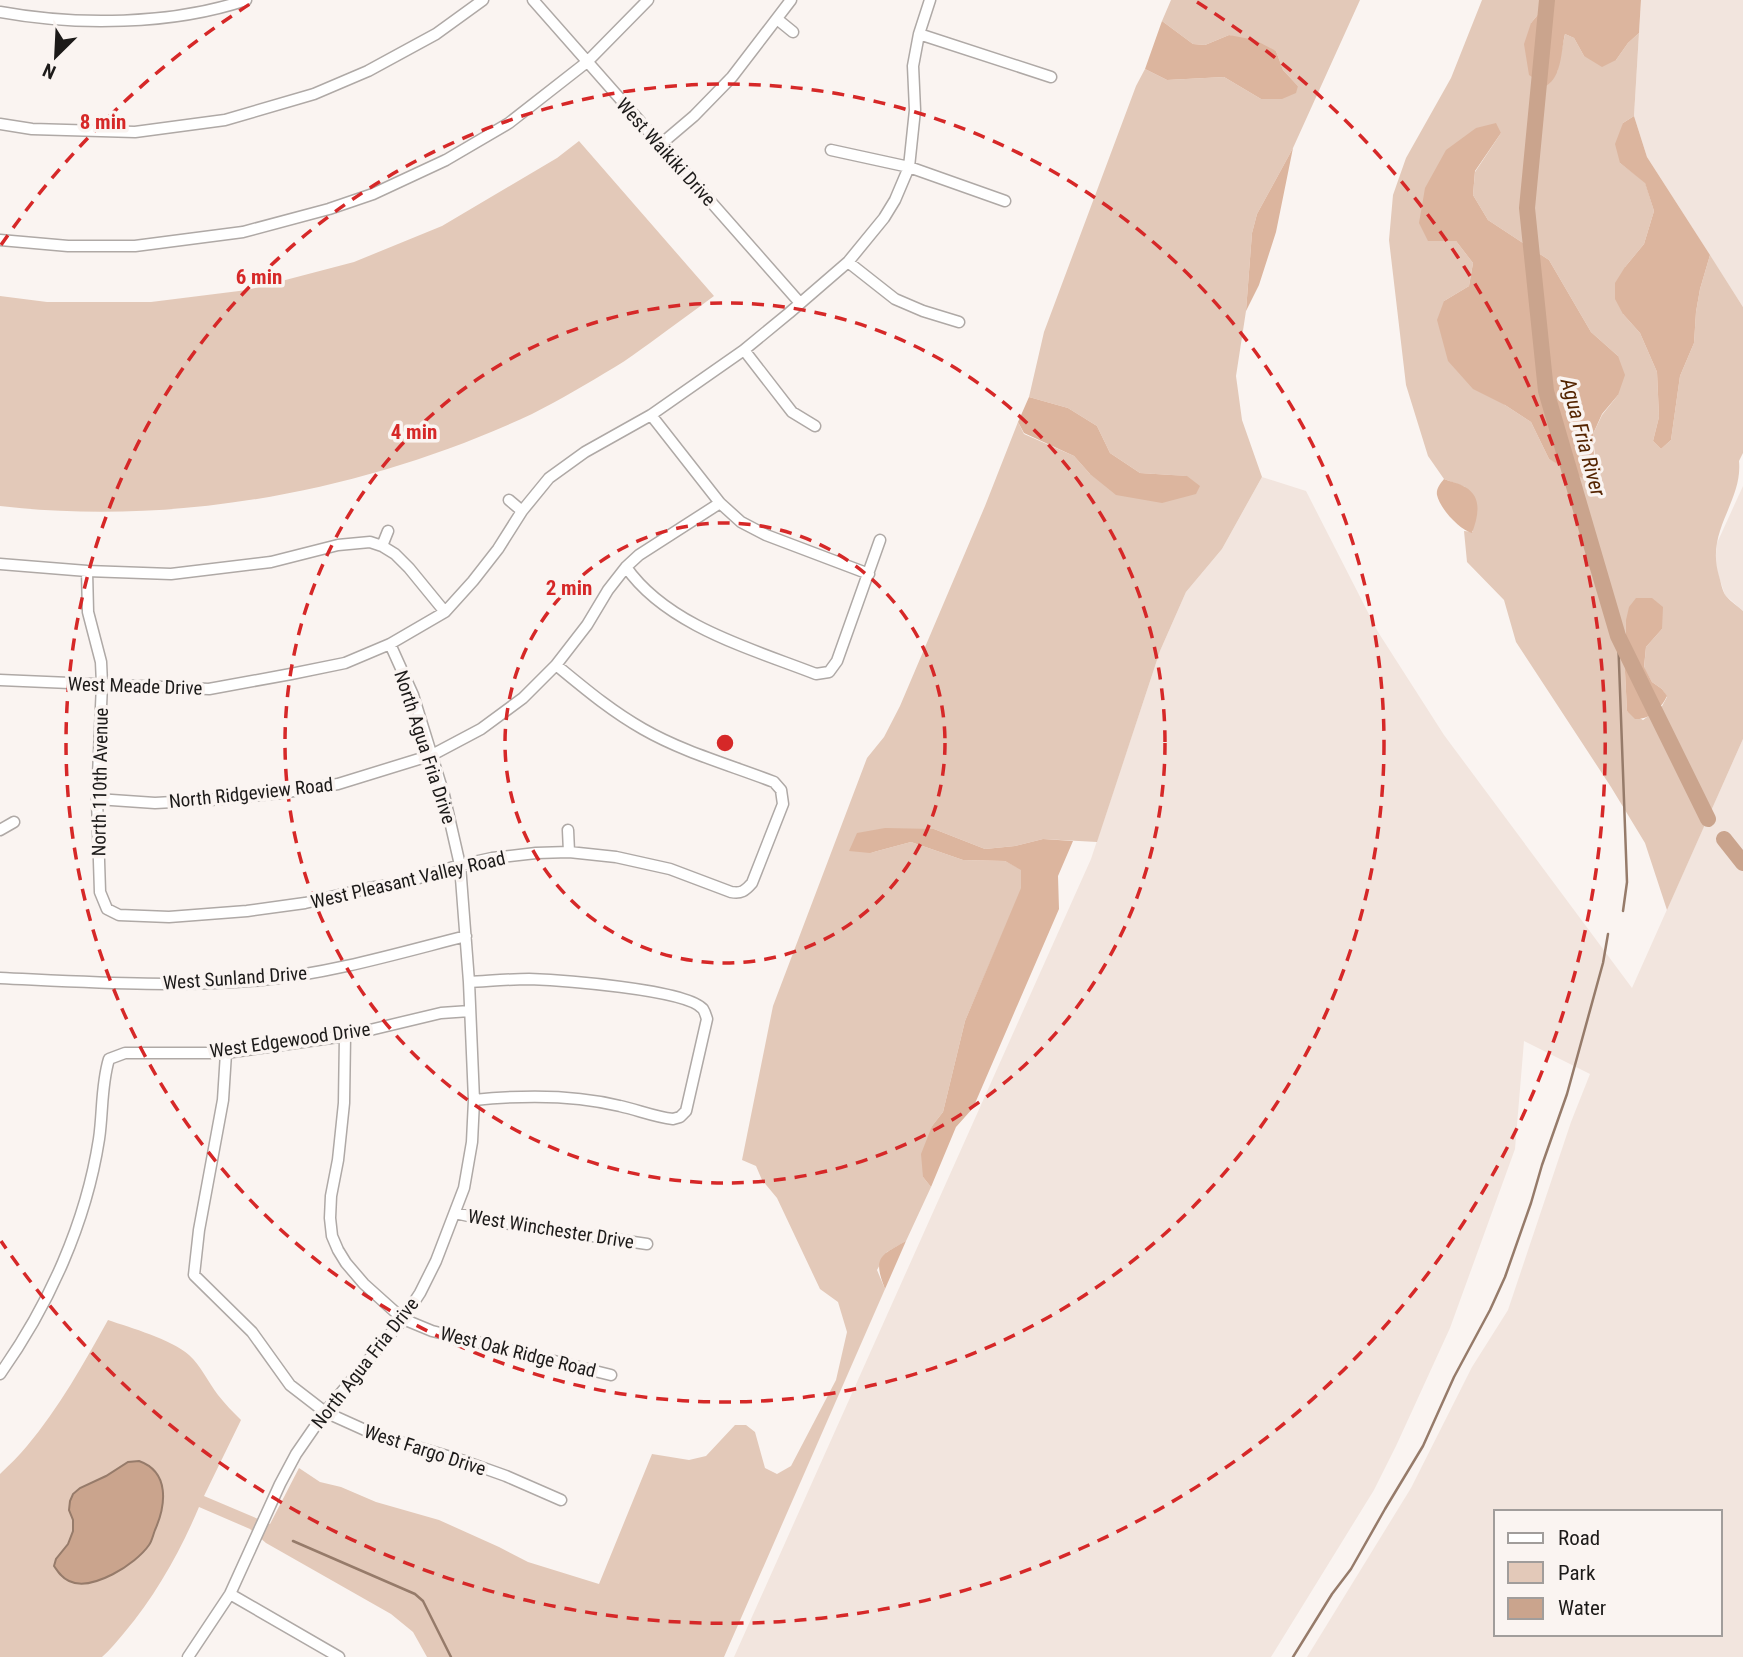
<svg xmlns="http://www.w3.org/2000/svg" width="1743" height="1657" font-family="'Roboto Condensed',sans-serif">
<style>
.built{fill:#f2e5de;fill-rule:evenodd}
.green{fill:#e3c9b9;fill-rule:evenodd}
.forest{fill:#dcb59e}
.water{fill:#caa48d;stroke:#967b6a;stroke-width:2}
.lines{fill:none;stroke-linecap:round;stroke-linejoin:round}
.stream{stroke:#967b6a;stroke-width:2.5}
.river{stroke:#caa48d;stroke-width:16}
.minor-casing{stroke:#afa9a6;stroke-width:13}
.minor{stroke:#fff;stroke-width:10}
.ring{fill:none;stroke:#d62828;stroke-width:3.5;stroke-dasharray:12 9}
.labels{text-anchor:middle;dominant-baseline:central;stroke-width:7;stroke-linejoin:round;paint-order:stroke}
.street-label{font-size:19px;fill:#1c1a19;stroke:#faf4f1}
.water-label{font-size:21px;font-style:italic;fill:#542400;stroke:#faf4f1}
.centre{fill:#d62828;stroke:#faf4f1;stroke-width:3.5}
.ring-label{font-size:21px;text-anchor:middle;font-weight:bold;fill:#d62828;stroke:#faf4f1;stroke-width:7;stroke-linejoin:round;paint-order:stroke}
</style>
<rect width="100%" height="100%" fill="#faf4f1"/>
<path class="built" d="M1641,0H1743V307L1647,157L1634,116Z
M1262,477L1306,491L1378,632L1444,735L1632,988L1743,739V1657H1307L1411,1488L1472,1367L1508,1310L1571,1122L1590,1074L1524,1041L1515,1149L1450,1328L1396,1446L1374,1490L1271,1657H734L1091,859L1160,651L1186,592L1222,549ZM1496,1512H1720V1634H1496Z
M1743,486V611L1725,595L1715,565L1717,543Z"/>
<path class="green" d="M1171,0H1360L1293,148L1257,214L1252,233L1246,311L1236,376L1242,420L1262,477L1222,549L1186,592L1160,651L1097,842L1043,839L1015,846L985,849L934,829L870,853L911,842L963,860L1005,861L1021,869L1022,888L965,1021L943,1112L932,1126L923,1177L931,1187L906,1241L887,1252L877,1270L885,1289L724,1657H427L413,1632L391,1614L266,1543L250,1529L199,1507C180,1552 156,1595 124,1633C117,1641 110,1650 102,1657H0V1474C9,1465 19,1456 27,1446C59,1408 84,1363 108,1320C131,1328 171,1339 189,1355C201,1366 208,1382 218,1395C225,1404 233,1412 241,1420L204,1496L270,1524L299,1468L320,1482L341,1487L376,1502L439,1520L499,1547L528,1562L599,1584L652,1454L689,1460L706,1456L735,1425H746L755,1432L765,1468L777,1474L791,1466L836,1380L847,1332L838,1302L820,1289L777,1198L762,1180L756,1166L742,1160L773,1006L867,758L884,737L900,706L985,506L1018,422L1024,434L1074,456L1090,474L1187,476L1140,473L1110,453L1097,426L1068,408L1029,397L1044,332L1136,86L1145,69L1167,80L1224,77L1261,99L1298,86L1283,70L1276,51L1229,35L1205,45L1193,44L1162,21Z
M1482,0H1550L1531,23L1557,72L1565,34L1574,38L1584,56L1616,60L1628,43L1639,33L1634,116L1623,123L1620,163L1645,182L1654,211L1644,244L1625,267L1623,314L1640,333L1657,372L1659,417L1653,441L1661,449L1671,440L1680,376L1694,343L1696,312L1700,289L1710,255L1743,307V453L1739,461C1743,502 1705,530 1719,576C1721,582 1722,591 1726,596C1731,602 1738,606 1743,611V739L1667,910L1645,843L1611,787L1516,642L1504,600L1467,562L1464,531L1473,532L1465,487L1444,479L1428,456L1406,385L1389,240L1393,195L1406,158L1451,78ZM1476,128L1501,133L1475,172L1473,195L1488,220L1549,260L1591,332L1618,356V395L1602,415L1593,434L1596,469L1595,479L1549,459L1531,422L1505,405L1444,301L1469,286L1473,263L1456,241ZM1626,620L1662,629L1646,647L1644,668L1652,682L1662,689L1667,697L1662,706L1643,720L1627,711L1625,672Z
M579,141L714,296C693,312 671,327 650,343C638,351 627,360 615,367C588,383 560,400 532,414C369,490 179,527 0,506V296L47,302H151L247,290L354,262L442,226L557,158Z"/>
<path class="forest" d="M1550,0H1641L1639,33L1628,43L1616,60L1602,67L1584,56L1574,38L1565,34C1561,50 1562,77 1546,86L1529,75L1524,44L1531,23Z
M1162,21L1193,44L1205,45L1229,35L1255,40L1276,51L1283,70L1298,86L1296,93L1282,99H1261L1224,77L1167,80L1145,69Z
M1634,116L1647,157L1710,255L1700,289L1696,312L1694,343L1680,376L1671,440L1661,449L1653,441L1659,417L1657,372L1640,333L1623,314L1615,299V283L1625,267L1644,244L1654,211L1645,183L1620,163L1615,144L1623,123Z
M1496,123L1501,133L1475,171L1473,195L1488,220L1549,260L1591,332L1618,356L1625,375L1618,395L1602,414L1593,434L1595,479L1582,478L1549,459L1531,422L1505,405L1473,389L1448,361L1437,320L1444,301L1469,286L1473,263L1456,241H1428L1419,223L1425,188L1446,150L1476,128Z
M1293,148L1276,232L1259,285L1246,311L1252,233L1257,214Z
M1029,397L1068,408L1097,426L1110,453L1140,473L1187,476L1200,486L1196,494L1162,503L1116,495L1090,474L1074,456L1024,433L1018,422Z
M1444,479C1451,482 1459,483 1465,487C1483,497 1478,517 1472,533C1460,530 1440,509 1437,495C1436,489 1440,484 1444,479Z
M1636,598H1652L1663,607L1662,629L1646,647L1644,667L1652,682L1662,689L1667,696C1661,709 1649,720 1635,719L1627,711L1625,672L1626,620L1629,607Z
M885,828L934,829L985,849L1015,846L1043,839L1073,841L1058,876L1059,909L973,1108L956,1127L931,1187L923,1177L921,1154L932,1126L943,1112L965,1021L1021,888V870L1005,861L963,860L911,842L870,853L849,851L857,833Z
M906,1241L885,1289C873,1258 879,1256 906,1241Z"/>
<path class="water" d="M139,1461C170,1472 166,1505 155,1530C153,1535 152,1541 149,1545C136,1564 92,1592 69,1581C62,1578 58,1572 54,1566L56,1559L68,1544L73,1531V1520L69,1510L70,1501L73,1494L80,1488L106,1476L128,1462Z"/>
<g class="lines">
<path class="stream" d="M1618,636L1627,882L1623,911
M293,1541L415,1594L423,1601L451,1657
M1293,1657L1332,1594L1351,1569L1385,1509L1423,1446L1454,1377L1490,1310L1505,1277L1531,1203L1542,1165L1567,1094L1603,963L1608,934"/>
<path class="river" d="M1547,0L1527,208L1546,391L1618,636L1708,819
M1724,839L1743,863"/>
<defs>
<path id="minor" d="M533,0L800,303
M0,12C76,26 172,25 246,0
M777,19L793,32
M919,34L1051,77
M0,124L32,129L135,132L225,120L314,94L368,71L436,34L483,0
M661,144L694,116L732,77L791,0
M831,150L909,167L1005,201
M0,240L68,246H135L243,232L329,209L373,194L446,160L509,123L587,62L648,0
M848,262L895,299L923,311L959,322
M744,350L792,412L815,426
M651,415L720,503L741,522L766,535L869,574
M509,500L522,511
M382,546L388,531
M0,564L87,571L171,574L271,562L338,545L370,542L382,546L395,554L409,568L445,612
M626,567C667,626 752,649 816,674L829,672L837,661L880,540
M87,571L88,612L101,662L102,684L97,799L100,892L107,909L119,915L169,917L247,911L305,903L369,888L403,883L460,865L492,858L536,853L569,852L616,857L670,869L731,892C741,894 745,891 752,883L783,804L781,790L774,782C730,765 683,752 643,729C611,711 584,688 556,665
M0,680L209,689L291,674L345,663L390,644L445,612L473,581L498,549L522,511L549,478L585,452L651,415L744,350L789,313L848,262L884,218L895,200L909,167L915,110L913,66L919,34L930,0
M97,799L155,803L210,800L281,793L338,784L432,755L481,729L523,698L556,665L587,625L608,590L626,567L639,555L720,503
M0,830L14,822
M568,830L569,852
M0,978C87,982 175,988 262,980C332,973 399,953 466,936
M469,982C489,981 509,979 529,979C558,980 686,989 703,1009C705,1012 706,1016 707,1019L686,1111L680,1117L673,1119C655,1117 638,1110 620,1106C572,1094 522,1095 474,1100
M345,1036L344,1103L338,1160L331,1196L330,1218L332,1236L338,1250L346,1263L364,1284L403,1319L432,1331L611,1375
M226,1053L223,1100L199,1230L194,1275L252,1332L290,1385L325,1412L376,1435L464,1461L506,1476L561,1500
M455,1213L496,1222L647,1244
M0,1374C49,1305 86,1223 99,1139C103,1112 101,1085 109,1059L125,1053H226L345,1036L441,1013L470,1011
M230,1594L339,1657
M188,1657L230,1594L280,1484L296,1454L325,1412L403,1319L420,1293L436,1261L464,1188L472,1142L474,1100L469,982L460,865L444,795L413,695L390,644"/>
</defs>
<use href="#minor" class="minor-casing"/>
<use href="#minor" class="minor"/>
</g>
<g class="ring">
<circle cx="725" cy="743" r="220"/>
<circle cx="725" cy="743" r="440"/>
<circle cx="725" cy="743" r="659"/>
<path d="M1 245A879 879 0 0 1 253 2M1197 2A879 879 0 1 1 1 1241"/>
</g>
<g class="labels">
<g class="street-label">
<text transform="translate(666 152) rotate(48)">West Waikiki Drive</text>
<text transform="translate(135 686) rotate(2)">West Meade Drive</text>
<text transform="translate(425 747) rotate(72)">North Agua Fria Drive</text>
<text transform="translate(100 782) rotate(-89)">North 110th Avenue</text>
<text transform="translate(251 793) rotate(-6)">North Ridgeview Road</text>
<text transform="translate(408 880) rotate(-13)">West Pleasant Valley Road</text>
<text transform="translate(235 978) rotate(-4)">West Sunland Drive</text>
<text transform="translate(290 1040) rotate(-8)">West Edgewood Drive</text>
<text transform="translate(551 1229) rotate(9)">West Winchester Drive</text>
<text transform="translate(518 1352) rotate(14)">West Oak Ridge Road</text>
<text transform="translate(365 1363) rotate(-52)">North Agua Fria Drive</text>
<text transform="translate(425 1450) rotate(18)">West Fargo Drive</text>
</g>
<g class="water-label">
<text transform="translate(1583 437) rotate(75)">Agua Fria River</text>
</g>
</g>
<circle cx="725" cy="743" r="10" class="centre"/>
<g class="ring-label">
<text x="103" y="129">8 min</text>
<text x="259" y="284">6 min</text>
<text x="414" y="439">4 min</text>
<text x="569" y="595">2 min</text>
</g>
<rect x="1494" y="1510" width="228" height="126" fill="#faf4f1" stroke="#a19d9b" stroke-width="2"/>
<rect x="1508" y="1533" width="35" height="10" fill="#ffffff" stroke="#a19d9b" stroke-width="2"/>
<text x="1558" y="1545" font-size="21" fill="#1c1a19">Road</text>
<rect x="1508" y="1562" width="35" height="21" fill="#e3c9b9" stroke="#a19d9b" stroke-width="2"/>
<text x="1558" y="1580" font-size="21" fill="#1c1a19">Park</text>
<rect x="1508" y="1598" width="35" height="21" fill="#caa48d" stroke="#a19d9b" stroke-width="2"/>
<text x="1558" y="1615" font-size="21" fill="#1c1a19">Water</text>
<g transform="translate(56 56) rotate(204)" stroke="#faf4f1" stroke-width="5" paint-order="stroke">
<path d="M0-5L12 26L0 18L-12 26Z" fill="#1c1a19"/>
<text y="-10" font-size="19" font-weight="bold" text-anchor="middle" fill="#1c1a19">N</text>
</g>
</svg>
